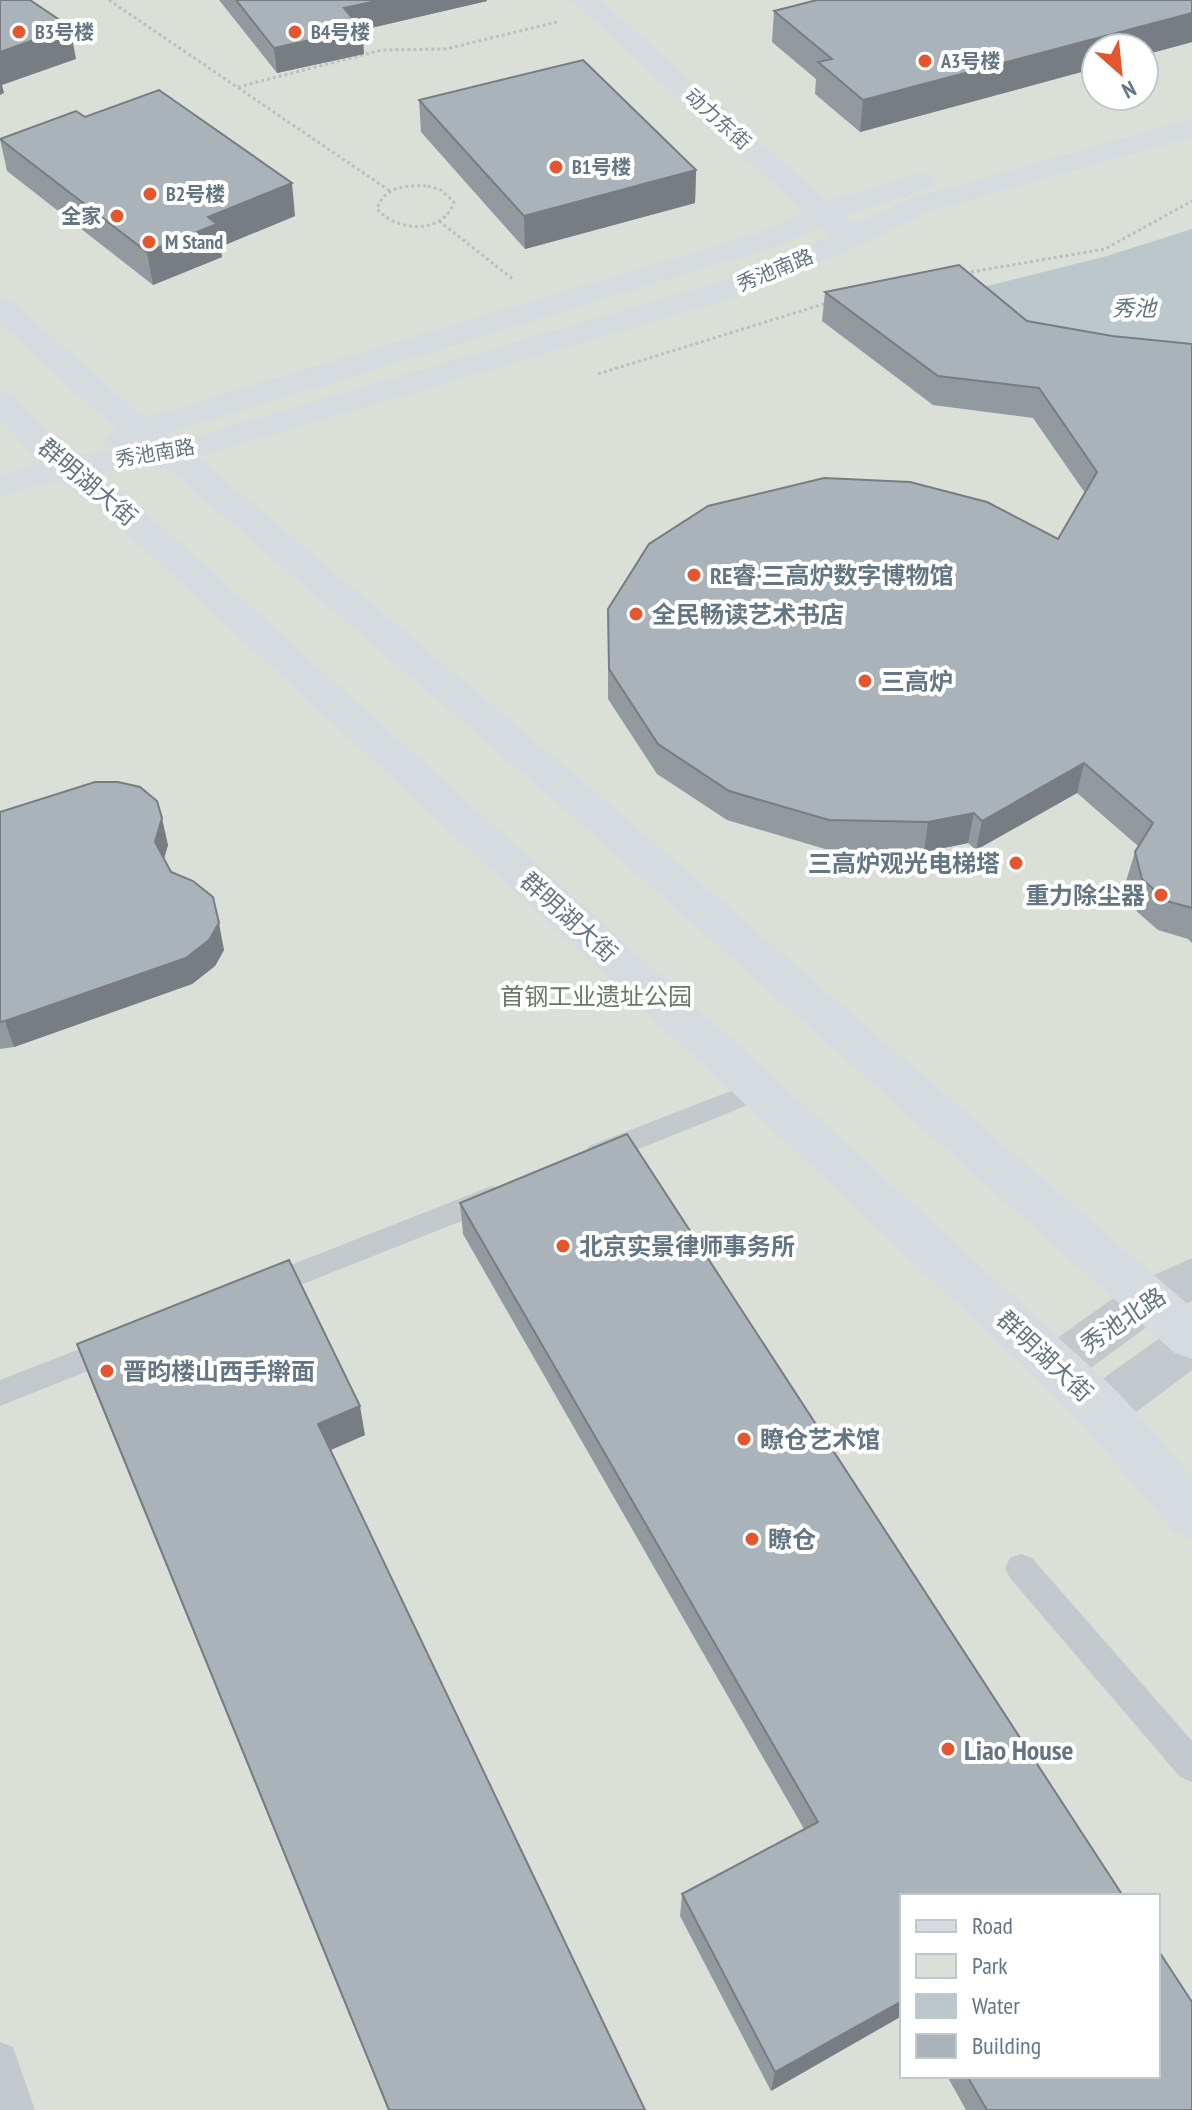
<svg xmlns="http://www.w3.org/2000/svg" width="1192" height="2110" font-family="'PT Sans Narrow','Noto Sans SC',sans-serif">
<style>
.green{fill:#dadfd7;fill-rule:evenodd}
.water{fill:#bbc7cb}
.lines{fill:none;stroke-linecap:round;stroke-linejoin:round}
.path{stroke:#bbbfc2;stroke-width:3;stroke-dasharray:3 3;stroke-linecap:butt}
.lane{fill:#c3c8cc;fill-rule:evenodd}
.street{fill:#c3c8cc;fill-rule:evenodd}
.secondary{fill:#d6dbdf;fill-rule:evenodd}
.wall{fill:#929a9f}
.shaded-wall{fill:#777d82}
.building{fill:#aab3b9;stroke:#777d82;stroke-width:2}
.poi-dot{fill:#e4572e;stroke:#fff;stroke-width:3}
.labels{text-anchor:middle;dominant-baseline:central;stroke-width:8;stroke-linejoin:round;paint-order:stroke}
.far-poi-label{font-size:20px;font-weight:bold;fill:#657683;stroke:#fff;text-anchor:start}
.far-street-label{font-size:20px;fill:#657683;stroke:#fff}
.far-water-label{font-size:22px;font-style:italic;fill:#60757c;stroke:#fff}
.street-label{font-size:24px;fill:#657683;stroke:#fff}
.poi-label{font-size:24px;font-weight:bold;fill:#657683;stroke:#fff;text-anchor:start}
.park-label{font-size:24px;fill:#687a64;stroke:#fff}
.near-poi-label{font-size:28px;font-weight:bold;fill:#657683;stroke:#fff;text-anchor:start}
</style>
<rect width="100%" height="100%" fill="#fafaf8"/>
<path class="green" d="M0,0H1192V2110H0ZM1096,48H1144V96H1096ZM902,1896H1158V2076H902Z"/>
<path class="water" d="M1192,229V374L1106,365L955,294L1107,256Z"/>
<g class="lines">
<path class="path" d="M109,0L390,191
M238,87L382,50L446,49L557,22
M428,186L441,190L454,202C443,235 397,232 377,209C384,186 407,185 428,186Z
M439,221L514,280
M965,273L1105,249L1192,201
M598,374L830,302"/>
<path class="lane" d="M759,1080L768,1083L772,1090L768,1097L599,1165L589,1162L586,1154L589,1146Z
M492,1186L502,1189L506,1197L502,1205L265,1299L255,1295L251,1287L255,1279Z
M113,1336L123,1339L127,1348L123,1357L0,1406V1380Z
M1021,1554L1032,1558L1192,1741V1782L1180,1777L1010,1578L1005,1568L1010,1558Z
M0,2042L13,2047L35,2110H0Z"/>
<path class="street" d="M1192,1258V1301L1166,1313L1073,1381L1056,1387L1039,1381L1031,1366L1039,1351L1132,1285Z
M1192,1321V1370L1119,1425L1101,1431L1083,1425L1076,1409L1083,1393L1175,1327Z"/>
<path class="secondary" d="M571,0H600L827,201L921,173L931,176L936,182L931,188L844,216L854,225L909,199L1192,119V137L931,211L863,244L737,297L197,457L592,789L1192,1308V1359L1175,1353L564,809L164,465L95,474L131,499L775,1078L1073,1351L1119,1393L1192,1477V1539L1174,1532L1083,1425L1039,1381L743,1102L107,515L58,480L0,497V475L40,463L0,420V391L12,394L71,456L119,450L107,447L102,440L116,429L0,324V298L11,300L144,418L758,233L804,212ZM821,227L831,236L715,283L177,442L165,434L780,245ZM136,445L140,448L120,450Z"/>
</g>
<path class="wall" d="M219,0H487V1L362,30L364,54L277,73Z
M1192,0V42L1144,55V48H1096V68L860,132L815,94L816,79L772,42L774,11Z
M419,100L696,170L695,203L525,249L421,132Z
M85,117L295,216L220,247L222,257L153,285L7,171L0,139Z
M825,292L1027,321L1112,336L1192,344V943L1188,939L1158,930L1134,909L1126,881L1135,852L1138,846L1077,793L976,850L968,843L924,852L825,849L727,820L657,774L608,699V609L1058,539L1085,493L1033,418L933,405L822,321Z
M0,812L168,845L164,858L171,872L224,950L215,966L192,984L14,1047L0,1049Z
M460,1203L902,1896L771,2091L680,1916L682,1894L804,1829L463,1234Z
M77,1344L365,1435L330,1450L645,2110H388L88,1374Z
M947,2076H1158L1192,2110H966Z"/>
<path class="shaded-wall" d="M381,0H487V1L362,30L364,54L277,73L274,48L344,8Z
M1192,13V42L1144,55V48H1096V68L860,132L863,100Z
M70,27L76,59L2,85L4,93L0,95V52Z
M696,170L695,203L525,249L524,216Z
M292,183L295,216L220,247L222,257L153,285L147,252L208,217Z
M1084,763L1077,793L976,850L982,821Z
M974,813L968,843L924,852L928,822Z
M162,818L168,845L161,869L155,842Z
M219,923L224,950L215,966L192,984L14,1047L5,1021Z
M360,1406L365,1435L324,1453L318,1424Z
M902,2001V2016L771,2091L775,2072Z"/>
<path class="building" d="M0,0H30L70,27L0,52Z
M236,0H381L344,8L361,29L274,48Z
M817,0H1192V13L863,100L818,62L832,59L774,11Z
M583,60L696,170L524,216L419,100Z
M159,90L292,183L208,217L217,224L147,252L0,139L76,111L85,117Z
M959,265L1027,321L1112,336L1192,344V908L1167,901L1142,879L1135,852L1153,823L1084,763L982,821L974,813L928,822L829,820L729,791L658,744L609,669L608,609L649,544L708,506L824,478L910,482L987,502L1058,539L1097,472L1039,388L938,376L825,292Z
M95,782H118L140,787L157,801L162,818L155,842L171,872L193,881L213,897L219,923L209,940L186,958L5,1021L0,1022V812Z
M627,1134L1123,1896H902V2001L775,2072L682,1894L818,1822L460,1203Z
M289,1260L360,1406L318,1424L645,2110H389L77,1344Z
M1158,1950L1192,2002V2110H987L967,2076H1158Z"/>
<g class="poi-dot">
<circle cx="19" cy="32" r="8"/>
<circle cx="295" cy="32" r="8"/>
<circle cx="925" cy="61" r="8"/>
<circle cx="556" cy="167" r="8"/>
<circle cx="150" cy="194" r="8"/>
<circle cx="117" cy="216" r="8"/>
<circle cx="149" cy="242" r="8"/>
<circle cx="694" cy="575" r="8"/>
<circle cx="636" cy="614" r="8"/>
<circle cx="865" cy="681" r="8"/>
<circle cx="1016" cy="863" r="8"/>
<circle cx="1161" cy="895" r="8"/>
<circle cx="563" cy="1246" r="8"/>
<circle cx="107" cy="1371" r="8"/>
<circle cx="744" cy="1439" r="8"/>
<circle cx="752" cy="1539" r="8"/>
<circle cx="948" cy="1749" r="8"/>
</g>
<g class="labels">
<g class="far-poi-label">
<text x="35" y="32">B3号楼</text>
<text x="311" y="32">B4号楼</text>
<text x="941" y="61">A3号楼</text>
<text x="572" y="167">B1号楼</text>
<text x="166" y="194">B2号楼</text>
<text x="101" y="216" text-anchor="end">全家</text>
<text x="165" y="242">M Stand</text>
</g>
<g class="far-street-label">
<text transform="translate(718 119) rotate(42)">动力东街</text>
<text transform="translate(775 270) rotate(-22)">秀池南路</text>
<text transform="translate(155 453) rotate(-10)">秀池南路</text>
</g>
<g class="far-water-label">
<text x="1134" y="308">秀池</text>
</g>
<g class="street-label">
<text transform="translate(88 482) rotate(40)">群明湖大街</text>
<text transform="translate(569 917) rotate(42)">群明湖大街</text>
<text transform="translate(1123 1320) rotate(-34)">秀池北路</text>
<text transform="translate(1045 1356) rotate(43)">群明湖大街</text>
</g>
<g class="poi-label">
<text x="710" y="575">RE睿·三高炉数字博物馆</text>
<text x="652" y="614">全民畅读艺术书店</text>
<text x="881" y="681">三高炉</text>
<text x="1000" y="863" text-anchor="end">三高炉观光电梯塔</text>
<text x="1145" y="895" text-anchor="end">重力除尘器</text>
<text x="579" y="1246">北京实景律师事务所</text>
<text x="123" y="1371">晋昀楼山西手擀面</text>
<text x="760" y="1439">瞭仓艺术馆</text>
<text x="768" y="1539">瞭仓</text>
</g>
<g class="park-label">
<text x="596" y="996">首钢工业遗址公园</text>
</g>
<g class="near-poi-label">
<text x="964" y="1749">Liao House</text>
</g>
</g>
<rect x="900" y="1894" width="260" height="184" fill="#ffffff" stroke="#c1c8cd" stroke-width="2"/>
<rect x="916" y="1920" width="40" height="12" fill="#d6dbdf" stroke="#c1c8cd" stroke-width="2"/>
<text x="972" y="1934" font-size="24" fill="#657683">Road</text>
<rect x="916" y="1954" width="40" height="24" fill="#dadfd7" stroke="#c1c8cd" stroke-width="2"/>
<text x="972" y="1974" font-size="24" fill="#657683">Park</text>
<rect x="916" y="1994" width="40" height="24" fill="#bbc7cb" stroke="#c1c8cd" stroke-width="2"/>
<text x="972" y="2014" font-size="24" fill="#657683">Water</text>
<rect x="916" y="2034" width="40" height="24" fill="#aab3b9" stroke="#c1c8cd" stroke-width="2"/>
<text x="972" y="2054" font-size="24" fill="#657683">Building</text>
<g transform="translate(1120 72) rotate(153)"><circle r="38" fill="#ffffff" stroke="#c1c8cd" stroke-width="2"/>
<path d="M0-6L14 30L0 20L-14 30Z" fill="#e4572e"/>
<text y="-12" font-size="22" font-weight="bold" text-anchor="middle" fill="#657683">N</text>
</g>
</svg>
